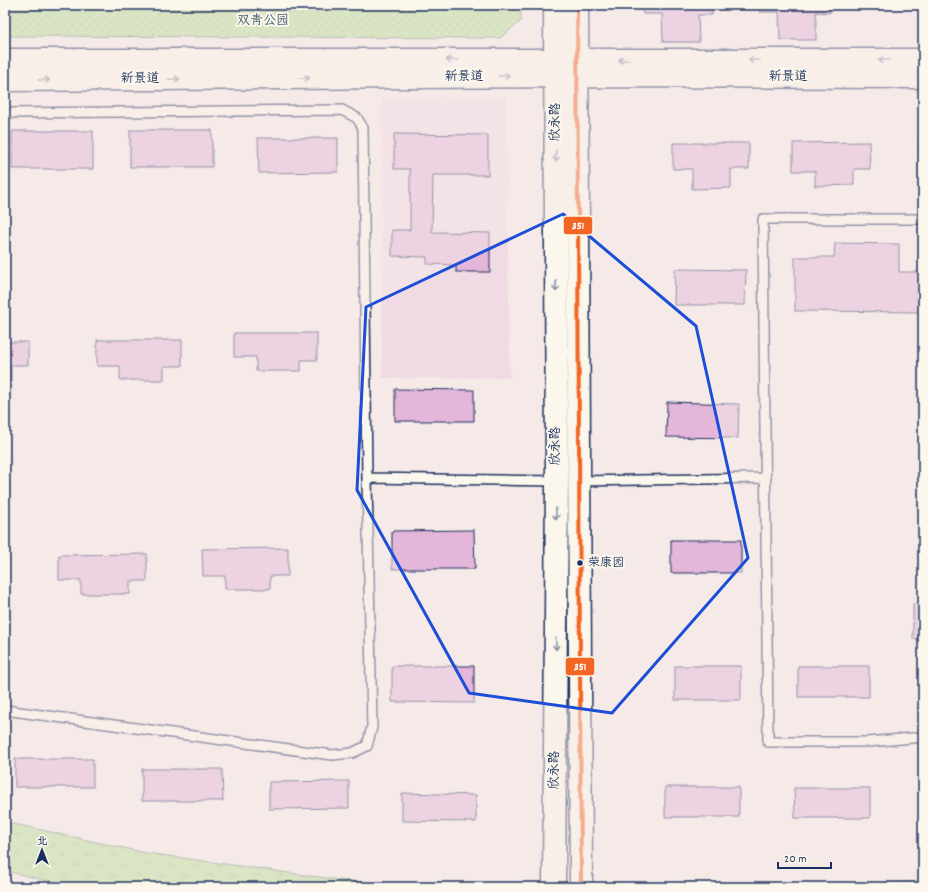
<svg xmlns="http://www.w3.org/2000/svg" width="928" height="892" font-family="Dekko,'LXGW WenKai TC',sans-serif">
<style>
.built{fill:#f0dae4}
.grass{fill:url(#grass-tufts);stroke:#6a877c}
.park{fill:url(#park-dots);stroke:#6a877c}
.building{fill:#e3b6da;stroke:#1b2f5e}
.lines{fill:none;stroke-linecap:round;stroke-linejoin:round}
.service-casing{stroke:#1b2f5e;stroke-width:12}
.tertiary-casing{stroke:#1b2f5e;stroke-width:25}
.service{stroke:#fbf7ec;stroke-width:9}
.tertiary{stroke:#fbf7ec;stroke-width:22}
.bus-1-casing{stroke:#fbf7ec;stroke-width:7}
.bus-1{stroke:#f26522;stroke-width:4}
.oneway{stroke:#8b93a5}
.marked{fill:none;stroke:#1d4ed8;stroke-width:3;stroke-linejoin:round}
.bus-dot{fill:#1b2f5e;stroke:#fbf7ec;stroke-width:1.5}
.labels{text-anchor:middle;dominant-baseline:central;stroke-width:4;stroke-linejoin:round;paint-order:stroke}
.bus-label{font-size:12px;fill:#1b2f5e;stroke:#fbf7ec;text-anchor:start}
.park-label{font-size:13px;fill:#425b6d;stroke:#fbf7ec}
.street-label{font-size:13px;fill:#1b2f5e;stroke:#fbf7ec}
.line-badge{stroke:#fbf7ec;stroke-width:1.5}
.badge-label{font-size:11px;text-anchor:middle;font-weight:bold;fill:#fff}
</style>
<defs>
<pattern id="grass-tufts" width="24" height="20" patternUnits="userSpaceOnUse"><rect width="24" height="20" fill="#b9df9a"/><path d="M3 7l-1-3M5 7V3M7 7l1-3M15 17l-1-3M17 17v-4M19 17l1-3" fill="none" stroke="#9ec087"/></pattern>
<pattern id="park-dots" width="8" height="8" patternUnits="userSpaceOnUse"><rect width="8" height="8" fill="#b9df9a"/><path d="M2 2h.1M6 6h.1" fill="none" stroke="#9ec087" stroke-width="1.8" stroke-linecap="round"/></pattern>
</defs>
<rect width="100%" height="100%" fill="#f6eae8"/>
<filter id="ink" filterUnits="userSpaceOnUse"><feTurbulence type="fractalNoise" baseFrequency=".025" numOctaves="2"/><feDisplacementMap in="SourceGraphic" scale="8" xChannelSelector="R" yChannelSelector="G"/><feConvolveMatrix kernelMatrix="1 2 1 2 8 2 1 2 1" color-interpolation-filters="sRGB"/></filter>
<g filter="url(#ink)">
<path class="built" d="M506,96L510,378H382L381,98Z"/>
<path class="grass" d="M5,822L146,853L340,880L428,887H76L5,871Z
M923,881V887H828Z"/>
<path class="park" d="M5,5H521V21L500,38L5,36Z"/>
<path class="building" d="M642,5H712V15H698L699,42H663L662,14H643Z
M760,5H830V13L816,12V40H780L779,12H760Z
M130,130H212V167H130Z
M12,131H93V169H12Z
M394,134L488,135V175H433L432,232L490,233V272H456V265L427,264V257L392,256V230H410V169H394Z
M258,138H338V172L259,173Z
M869,142L870,169H854V185L815,186V171H793V143Z
M919,142H923V198H920Z
M673,143H749V169H731V188L692,189V169H673Z
M835,243L899,244V272H921V312L795,311V257H834Z
M675,269L746,270L745,305H674Z
M234,333H317V360H301V371H256V357H234Z
M97,340H182V366H164V380H120V366H97Z
M5,342H28V365H11V382H5Z
M395,389L474,390V421H395Z
M667,402L739,404L738,438L666,437Z
M474,530L475,569H392V531Z
M671,540H741V573H671Z
M288,548V576H270V589H225V576H203L202,549Z
M147,554V581H130V594H81V580H59V555Z
M913,604H923V639H913Z
M392,666H474V703L392,702Z
M675,666H741V700H675Z
M798,666H869V697H798Z
M15,759H93V787H15Z
M142,769H222L223,801H142Z
M349,781V808L269,809V782Z
M665,787H739V817H665Z
M794,788H870V818H795Z
M402,793L476,795V822L402,821Z"/>
<g class="lines">
<defs>
<path id="service" d="M5,113L342,110L357,118L363,128L367,478L372,727L367,746L352,753L332,755L5,710
M923,219H763L768,742H868L923,737
M367,478L557,481
M578,481L766,478"/>
<path id="tertiary" d="M577,5L581,887
M5,60H923
M5,80L556,76L923,77
M554,887L557,481L555,5"/>
</defs>
<use href="#service" class="service-casing"/>
<use href="#tertiary" class="tertiary-casing"/>
<use href="#service" class="service"/>
<use href="#tertiary" class="tertiary"/>
<defs>
<path id="bus-1" d="M577,5L581,887"/>
</defs>
<use href="#bus-1" class="bus-1-casing"/>
<use href="#bus-1" class="bus-1"/>
</g>
<defs><path id="oneway-shaft" d="M-6 0H5M1.5-3L5.5 0L1.5 3" fill="none" stroke-width="1.6" stroke-linecap="round" stroke-linejoin="round"/></defs>
<g class="oneway">
<use href="#oneway-shaft" transform="translate(452 60) rotate(-180)"/>
<use href="#oneway-shaft" transform="translate(624 60) rotate(180)"/>
<use href="#oneway-shaft" transform="translate(754 60) rotate(180)"/>
<use href="#oneway-shaft" transform="translate(884 60) rotate(180)"/>
<use href="#oneway-shaft" transform="translate(504 76)"/>
<use href="#oneway-shaft" transform="translate(304 78)"/>
<use href="#oneway-shaft" transform="translate(174 79)"/>
<use href="#oneway-shaft" transform="translate(44 80)"/>
<use href="#oneway-shaft" transform="translate(556 156) rotate(90)"/>
<use href="#oneway-shaft" transform="translate(556 286) rotate(90)"/>
<use href="#oneway-shaft" transform="translate(556 514) rotate(90)"/>
<use href="#oneway-shaft" transform="translate(556 644) rotate(90)"/>
</g>
</g>
<path d="M0 0H928V892H0ZM563,214L696,326L748,558L612,713L469,693L357,490L366,307Z" fill="#f6eae8" fill-opacity=".55" fill-rule="evenodd"/>
<path class="marked" d="M563,214L696,326L748,558L612,713L469,693L357,490L366,307Z"/>
<circle class="bus-dot" cx="580" cy="563" r="3.5"/>
<g class="labels">
<g class="bus-label">
<text x="588" y="563">荣康园</text>
</g>
<g class="park-label">
<text x="263" y="21">双青公园</text>
</g>
<g class="street-label">
<text x="464" y="77">新景道</text>
<text x="788" y="77">新景道</text>
<text x="140" y="79">新景道</text>
<text transform="translate(556 122) rotate(-90)">欣永路</text>
<text transform="translate(556 446) rotate(-90)">欣永路</text>
<text transform="translate(555 770) rotate(-90)">欣永路</text>
</g>
</g>
<g class="line-badge">
<rect x="563" y="216" width="30" height="19" rx="4" fill="#f26522"/>
<rect x="565" y="657" width="30" height="19" rx="4" fill="#f26522"/>
</g>
<g class="badge-label">
<text x="578" y="229">351</text>
<text x="580" y="670">351</text>
</g>
<rect width="928" height="892" fill="none" stroke="#fbf7ec" stroke-width="20"/>
<rect x="10" y="10" width="908" height="872" fill="none" stroke="#1b2f5e" stroke-width="1.5" filter="url(#ink)"/>
<g transform="translate(42 850)" stroke="#fbf7ec" stroke-width="3" paint-order="stroke">
<path d="M0-3L7 15L0 10L-7 15Z" fill="#1b2f5e"/>
<text y="-6" font-size="11" font-weight="bold" text-anchor="middle" fill="#1b2f5e">北</text>
</g>
<path d="M778 862v6h53v-6" fill="none" stroke="#1b2f5e" stroke-width="2"/>
<text x="784" y="862" font-size="12" fill="#1b2f5e" stroke="#fbf7ec" stroke-width="3" paint-order="stroke">20 m</text>
</svg>
